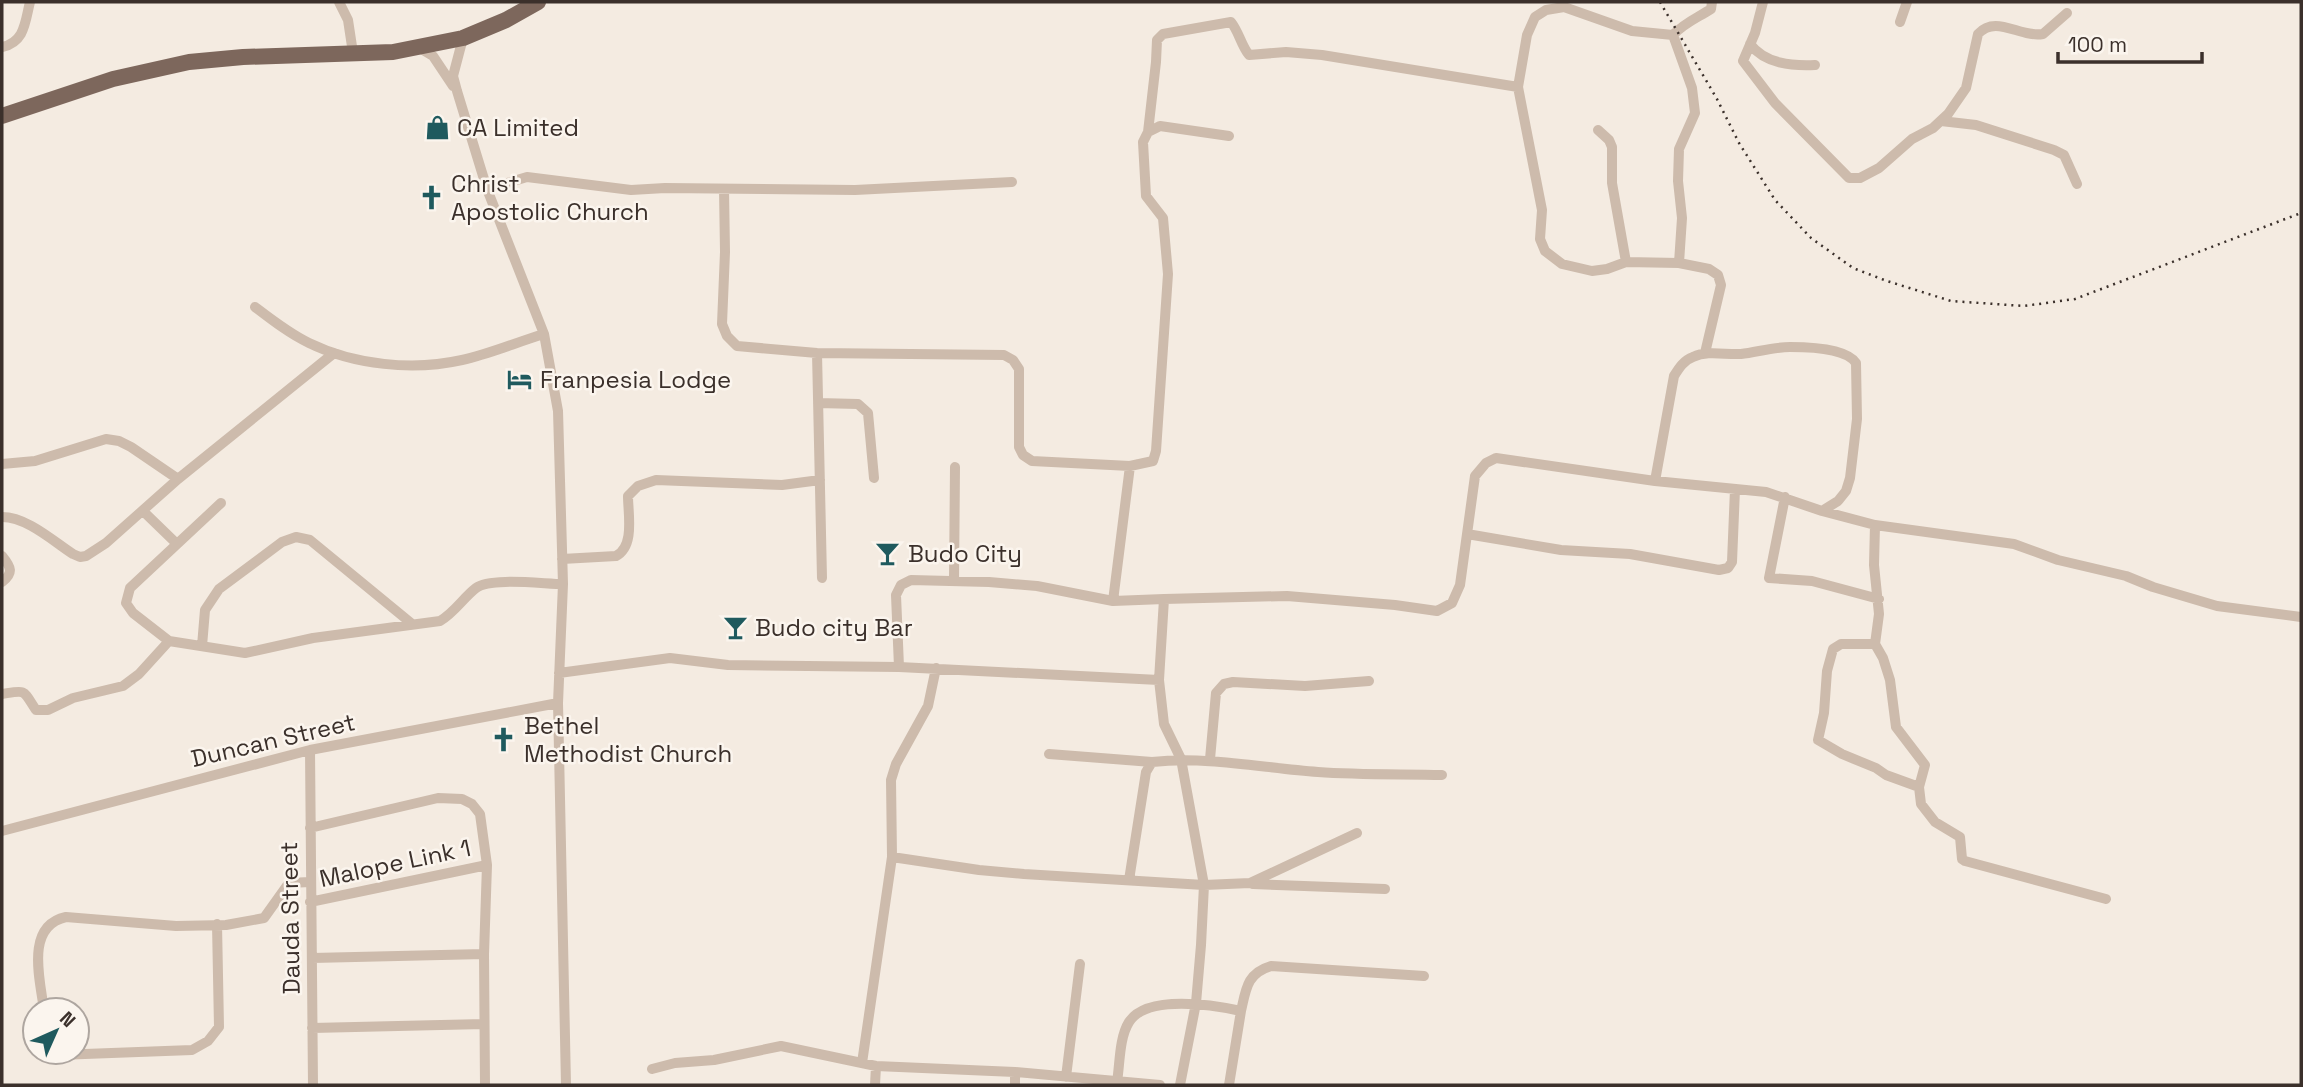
<svg xmlns="http://www.w3.org/2000/svg" width="2303" height="1087" font-family="'Space Grotesk',sans-serif">
<style>
.lines{fill:none;stroke-linecap:round;stroke-linejoin:round}
.street{stroke:#cdbbac;stroke-width:10}
.primary{stroke:#7d675c;stroke-width:16}
.rail{stroke:#3b302b;stroke-width:2.5;stroke-dasharray:2 5;stroke-linecap:butt}
.labels{text-anchor:middle;dominant-baseline:central;stroke-width:5;stroke-linejoin:round;paint-order:stroke}
.poi-label{font-size:24px;fill:#3b302b;stroke:#fbf5ee;text-anchor:start}
.street-label{font-size:24px;fill:#3b302b;stroke:#fbf5ee}
</style>
<rect width="100%" height="100%" fill="#f4ebe1"/>
<g class="lines">
<path class="street" d="M339,2L348,20L353,53
M1763,2L1755,33L1743,61L1775,103L1849,178H1860L1879,168L1912,139L1933,128L1948,114L1966,88L1978,34C1996,14 2020,38 2043,34L2067,13
M1900,22L1907,2
M1673,35L1632,31L1564,7L1546,10L1535,17L1527,35L1518,87L1542,210L1540,239L1545,251L1562,264L1592,271L1607,269L1626,262L1679,263L1709,269L1718,275L1721,285L1705,353
M463,38L453,76L457,91L487,189L544,334L558,411L563,584L558,703L566,1085
M1750,44C1765,64 1792,66 1815,65
M2,47C25,42 25,22 30,2
M418,47L433,56L453,86
M1941,121L1976,125L2054,150L2064,155L2077,184
M1598,130L1609,140L1612,147V183L1626,262
M1148,132L1156,62L1157,40L1163,34L1231,22C1239,32 1241,45 1249,55L1286,52L1322,55L1518,87
M487,189L527,177L631,190L665,188L855,190L1012,182
M724,189L725,252L722,324L727,336L737,346L817,353L1004,355L1013,360L1019,369V447L1023,455L1032,461L1130,466L1153,461L1156,451L1168,274L1163,218L1146,196L1143,142L1148,132L1160,126L1229,136
M1679,263L1682,218L1678,181L1679,149L1695,113L1692,88L1673,35C1684,23 1697,18 1711,9L1712,2
M255,307C272,320 290,334 309,343C354,365 413,371 462,360C490,354 517,342 544,334
M817,353L822,578
M818,403L858,404L868,413L874,478
M2,464L35,461L106,439L119,441L131,447L178,479
M1655,481L1674,376C1679,368 1684,360 1693,357C1708,350 1725,355 1741,354C1757,352 1774,347 1790,347C1808,347 1846,348 1856,363L1857,419L1850,478L1846,491L1838,501L1822,511
M1785,497L1769,578L1812,581L1879,599
M221,503L130,588L126,603L133,613L169,641L245,653L313,638L440,621C455,612 463,598 476,588C490,577 544,584 563,584
M144,512L177,544
M2,517C27,517 53,541 73,554L80,557L86,556L106,543L178,479L334,353
M1875,525L2014,544L2058,560L2126,576L2153,587L2217,606L2301,617
M1467,534L1561,550L1630,554L1719,570L1728,568L1732,562L1735,489
M2,556C11,567 14,573 2,582
M562,559L616,556C635,546 628,514 628,496L638,486L656,480L782,485L820,480
M954,581L955,467
M1164,599L1287,596L1395,605L1437,611L1452,603L1460,585L1475,476L1486,463L1496,458L1655,481L1766,492L1822,511L1875,525L1874,565L1879,614L1875,644L1883,658L1890,680L1896,727L1925,765L1919,787L1921,804L1935,822L1960,837L1962,859L1965,861L2106,899
M1875,644H1841L1833,649L1827,671L1824,713L1818,740L1842,754L1876,768L1886,775L1919,787
M202,646L205,610L219,589L282,542L296,537L310,540L411,623
M899,667L1159,680L1164,599L1113,601L1130,466
M559,673L670,658L728,665L899,667L896,595L901,585L911,580L989,582L1037,586L1113,601
M1159,680L1164,724L1181,759L1204,885L1201,945L1196,1003L1180,1085
M2,694C27,690 22,689 36,710H48L73,698L123,686L139,674L169,641
M310,750L313,1085
M1049,754L1152,762
M1210,759L1216,693L1224,684L1233,682L1305,686L1369,681
M310,828L438,798L462,799L472,804L480,814L487,865L484,954L485,1085
M2,831L310,750L558,703
M892,857L979,870L1024,874L1204,885L1250,883L1357,833
M1129,880L1146,772L1152,762C1209,756 1262,768 1318,772C1359,775 1401,774 1442,775
M1253,884L1385,889
M310,902L487,865
M312,958L484,954
M44,1010C40,979 25,926 66,917L176,926L226,925L264,918L289,883L310,882
M312,1028L484,1024
M55,1052L58,1055L192,1050L208,1041L219,1027L217,924
M862,1063L892,857L891,780L896,764L928,706L936,668
M652,1069L675,1063L714,1060L781,1046L876,1066L1015,1072
M1066,1077L1080,964
M1117,1082C1120,1064 1119,1038 1129,1022C1147,994 1214,1005 1241,1011C1246,989 1247,973 1271,966L1424,976
M875,1085L876,1066
M1015,1085V1072L1160,1085
M1229,1085L1241,1011"/>
<path class="primary" d="M2,116L113,79L189,62L243,57L393,52L463,38L506,20L538,2"/>
<path class="rail" d="M1660,2L1717,99L1739,143L1775,200L1811,238L1853,268L1887,281L1951,301L2024,306L2075,299L2301,213"/>
</g>
<defs>
<symbol id="shop-bare" viewBox="-9 -9 18 18"><path d="M-5-2.5h2.3a2.7 3.5 0 0 1 5.4 0H5L5.5 6h-11ZM-1.5-2.5h3a1.5 2.3 0 0 0-3 0Z" fill="#1f5a5e" stroke="#fbf5ee" stroke-width="2.5" paint-order="stroke"/></symbol>
<symbol id="church-bare" viewBox="-9 -9 18 18"><path d="M-1.2-6h2.4v3.5h3.3v2.4h-3.3V6h-2.4V-.1h-3.3v-2.4h3.3Z" fill="#1f5a5e" stroke="#fbf5ee" stroke-width="2.5" paint-order="stroke"/></symbol>
<symbol id="hotel-bare" viewBox="-9 -9 18 18"><path d="M-6-4.5h1.5V1H6V5H4.5V3h-9V5H-6ZM-4 0a1.8 1.8 0 1 1 3.6 0ZM.5 0V-2.5h3Q6-2.5 6 0Z" fill="#1f5a5e" stroke="#fbf5ee" stroke-width="2.5" paint-order="stroke"/></symbol>
<symbol id="bar-bare" viewBox="-9 -9 18 18"><path d="M-6-5H6L.8 .8V4.5H3.5V6h-7V4.5H-.8V.8Z" fill="#1f5a5e" stroke="#fbf5ee" stroke-width="2.5" paint-order="stroke"/></symbol>
</defs>
<g fill-rule="evenodd">
<use href="#shop-bare" x="420" y="110" width="35" height="35"/>
<use href="#church-bare" x="414" y="180" width="35" height="35"/>
<use href="#hotel-bare" x="502" y="362" width="35" height="35"/>
<use href="#bar-bare" x="870" y="536" width="35" height="35"/>
<use href="#bar-bare" x="718" y="610" width="35" height="35"/>
<use href="#church-bare" x="486" y="722" width="35" height="35"/>
</g>
<g class="labels">
<g class="poi-label">
<text x="457" y="127">CA Limited</text>
<text x="451" y="183">Christ<tspan x="451" dy="28">Apostolic Church</tspan></text>
<text x="540" y="379">Franpesia Lodge</text>
<text x="908" y="553">Budo City</text>
<text x="755" y="627">Budo city Bar</text>
<text x="524" y="725">Bethel<tspan x="524" dy="28">Methodist Church</tspan></text>
</g>
<g class="street-label">
<text transform="translate(273 740) rotate(-13)">Duncan Street</text>
<text transform="translate(395 863) rotate(-12)">Malope Link 1</text>
<text transform="translate(290 918) rotate(-91)">Dauda Street</text>
</g>
</g>
<rect width="2303" height="1087" fill="none" stroke="#3b302b" stroke-width="7"/>
<g transform="translate(56 1031) rotate(45)"><circle r="33" fill="#fbf5ee" stroke="#aea6a0" stroke-width="2"/>
<path d="M0-5L12 26L0 18L-12 26Z" fill="#1f5a5e"/>
<text y="-10" font-size="19" font-weight="bold" text-anchor="middle" fill="#3b302b">N</text>
</g>
<path d="M2058 52v10h144v-10" fill="none" stroke="#3b302b" stroke-width="3.5"/>
<text x="2068" y="52" font-size="21" fill="#3b302b" stroke="#fbf5ee" stroke-width="5" paint-order="stroke">100 m</text>
</svg>
